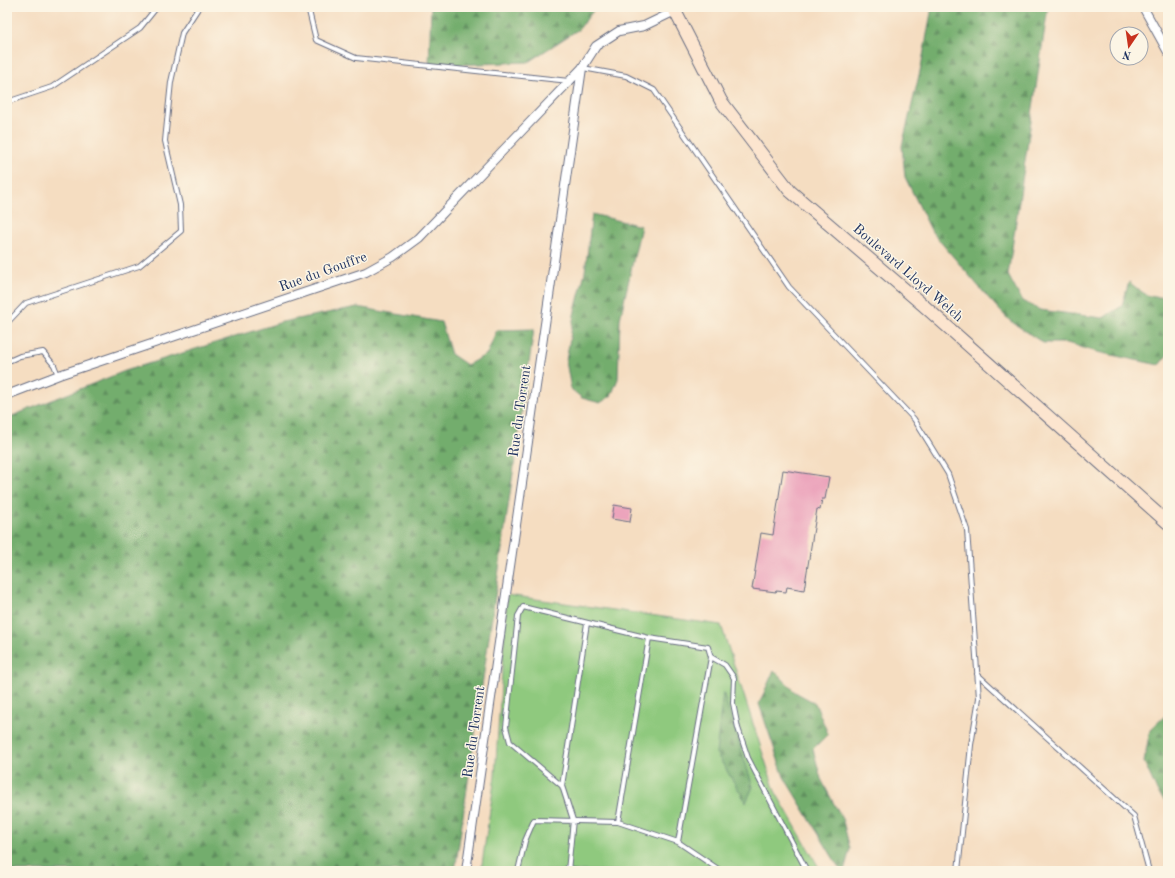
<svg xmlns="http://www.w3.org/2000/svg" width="1175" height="878" font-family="'Old Standard TT',serif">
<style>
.green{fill:#8fc97e;stroke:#557c6e}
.forest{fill:url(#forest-firs);stroke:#476e66}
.building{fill:#eca4bc}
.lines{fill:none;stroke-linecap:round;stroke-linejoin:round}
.lane-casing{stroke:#676c81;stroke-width:6}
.street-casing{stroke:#676c81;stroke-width:10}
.secondary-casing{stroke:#676c81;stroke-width:14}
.lane{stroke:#fff;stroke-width:4}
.street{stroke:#fff;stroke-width:8}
.secondary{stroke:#fce5cf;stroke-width:12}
.labels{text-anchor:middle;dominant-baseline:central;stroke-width:3;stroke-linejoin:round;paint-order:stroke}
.street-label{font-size:14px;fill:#1b2f5e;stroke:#fcf5e5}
</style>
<defs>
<pattern id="forest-firs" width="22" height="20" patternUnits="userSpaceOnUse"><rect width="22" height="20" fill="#73ad6d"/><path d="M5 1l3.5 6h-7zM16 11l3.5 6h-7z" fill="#5e8d5d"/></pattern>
</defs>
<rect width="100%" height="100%" fill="#fcf5e5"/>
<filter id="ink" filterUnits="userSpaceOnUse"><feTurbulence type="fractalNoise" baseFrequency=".025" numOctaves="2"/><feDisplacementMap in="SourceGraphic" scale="8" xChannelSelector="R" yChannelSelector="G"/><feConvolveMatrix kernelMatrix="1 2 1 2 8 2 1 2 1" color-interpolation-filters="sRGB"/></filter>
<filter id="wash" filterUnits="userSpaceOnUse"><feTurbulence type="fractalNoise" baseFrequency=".012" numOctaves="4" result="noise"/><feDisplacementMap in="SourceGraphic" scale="16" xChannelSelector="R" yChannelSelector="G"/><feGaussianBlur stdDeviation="0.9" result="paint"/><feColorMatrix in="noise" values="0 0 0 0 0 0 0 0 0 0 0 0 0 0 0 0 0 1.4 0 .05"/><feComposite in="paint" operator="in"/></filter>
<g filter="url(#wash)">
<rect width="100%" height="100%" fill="#f5ddc1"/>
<path class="green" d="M507,595L721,625L775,791L821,871H481L495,776Z"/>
<path class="forest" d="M431,7H596L579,29L528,62L429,66Z
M932,7H1048L1008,275L1022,301L1040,310L1103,318L1122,306L1129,282C1143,293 1149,300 1167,296L1168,279V354L1159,365L1097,352L1067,343H1043L1009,320L992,302L932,232L905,177L902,146L921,67Z
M592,214L641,226L620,319L618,379L611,396L600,403L582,398L571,389L566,361L574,315L585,272Z
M357,307L441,322L451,354L467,365L487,354L497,330L534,329L455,871H7V418L125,371L282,322Z
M774,670L795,692L815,703L828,734L813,749L821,779L843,821L850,849L844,871H841L784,777L759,704Z
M723,692L753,787L746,802L716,753Z
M1168,713V804L1158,793L1144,762L1150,730Z"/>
<g id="blocks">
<path class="building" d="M783,470L829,477L825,499H822L820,510L817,509L804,590L787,587L786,592L776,591V592L752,589L761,533L773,535Z
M614,505L632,508L630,522L612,519Z"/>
</g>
</g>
<g filter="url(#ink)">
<use href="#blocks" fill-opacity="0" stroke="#676c81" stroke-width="1"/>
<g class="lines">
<defs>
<path id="lane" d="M308,7L316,40L356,58L569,81
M583,68L626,76L654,90L789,287L914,419L948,474L967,530L979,698L971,745L958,871
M7,102L52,87L140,28L157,7
M7,323L26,303L139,266L181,231L180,205L165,141L171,82L182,33L199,7
M7,360H11L20,356L43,352L54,365L58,375
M711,657L725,665L734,678L733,703L738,728L748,758L807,871
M977,674L1134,816L1149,871
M562,786L510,742L506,727L518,616L523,607L649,638L708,647L711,657L678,842
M618,822L649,638
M568,867L578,871
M518,871L525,841L534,820L618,822L678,842L721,871
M568,871L573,820L562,786L587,623"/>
<path id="street" d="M1143,7L1168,52
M7,395L59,375L366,272L393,257L419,238L582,68
M466,871L582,68L596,46L619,31L644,26L675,11"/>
<path id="secondary" d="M675,7V11L721,101L790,191L923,305L1168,523"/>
</defs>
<use href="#lane" class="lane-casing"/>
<use href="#street" class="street-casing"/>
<use href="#secondary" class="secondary-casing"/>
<use href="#lane" class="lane"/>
<use href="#street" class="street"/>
<use href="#secondary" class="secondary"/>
</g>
</g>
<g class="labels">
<g class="street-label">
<text transform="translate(323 272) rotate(-20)">Rue du Gouffre</text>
<text transform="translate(908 273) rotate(41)">Boulevard Lloyd Welch</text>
<text transform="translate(520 411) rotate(-82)">Rue du Torrent</text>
<text transform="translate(474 732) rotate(-82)">Rue du Torrent</text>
</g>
</g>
<rect width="1175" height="878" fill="none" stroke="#fcf5e5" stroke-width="24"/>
<g transform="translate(1129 46) rotate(193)"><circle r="19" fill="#fcf5e5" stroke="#a2a6af"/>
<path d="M0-3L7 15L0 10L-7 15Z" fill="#c8321e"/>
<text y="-6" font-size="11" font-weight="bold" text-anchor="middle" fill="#1b2f5e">N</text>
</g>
</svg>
